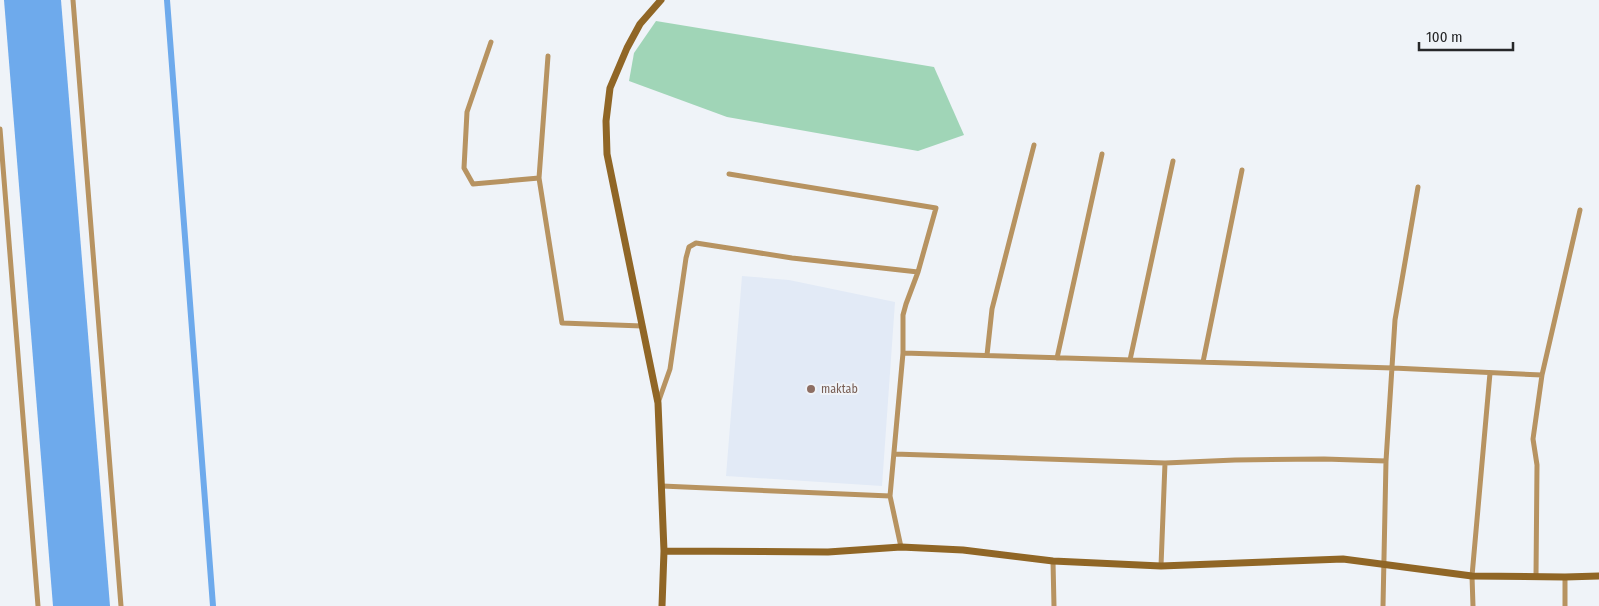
<svg xmlns="http://www.w3.org/2000/svg" width="1599" height="606" font-family="'Fira Sans Condensed',sans-serif">
<style>
.built{fill:#e2eaf6}
.green{fill:#a0d5b7}
.water{fill:#6eaaec}
.lines{fill:none;stroke-linecap:round;stroke-linejoin:round}
.canal{stroke:#6eaaec;stroke-width:6}
.street{stroke:#b79361;stroke-width:5}
.secondary{stroke:#906626;stroke-width:7}
.education-dot{fill:#8d6e63;stroke:#eff3f8;stroke-width:2}
.labels{text-anchor:middle;dominant-baseline:central;stroke-width:4;stroke-linejoin:round;paint-order:stroke}
.education-label{font-size:12px;fill:#785e54;stroke:#eff3f8;text-anchor:start}
</style>
<rect width="100%" height="100%" fill="#eff3f8"/>
<path class="built" d="M742,276L789,280L895,302L882,486L726,476Z"/>
<path class="green" d="M656,21L934,67L964,135L918,151L727,117L629,81L634,53Z"/>
<path class="water" d="M4,0H61L110,606H53Z"/>
<g class="lines">
<path class="canal" d="M167,0L213,606"/>
<path class="street" d="M73,0L121,606
M491,42L467,112L464,168L473,184L539,178
M548,56L539,178L562,323L642,326
M0,129L38,606
M729,174L936,208L918,272L906,304L903,315V353L890,496L901,547
M903,353L1393,368L1542,375
M987,355L992,309L1034,145
M1057,358L1102,154
M1130,360L1173,161
M1203,362L1242,170
M658,403L670,369L686,258L689,247L696,243L792,258L918,272
M894,454L1165,463L1235,460L1324,459L1386,461
M662,486L890,496
M1053,561L1054,606
M1161,566L1165,463
M1536,577L1537,465L1533,439L1542,375L1580,210
M1565,577V606
M1383,606L1386,461L1395,320L1418,187
M1473,606L1472,576L1490,373"/>
<path class="secondary" d="M661,0L640,24L627,48L610,88L606,121L607,154L658,403L664,551L662,606
M664,551L828,552L901,547L963,550L1053,561L1161,566L1343,559L1472,576L1565,577L1599,576"/>
</g>
<circle class="education-dot" cx="811" cy="389" r="5"/>
<g class="labels">
<g class="education-label">
<text x="821" y="389">maktab</text>
</g>
</g>
<path d="M1419 42v8h94v-8" fill="none" stroke="#262729" stroke-width="2.5"/>
<text x="1426" y="42" font-size="15" fill="#262729" stroke="#eff3f8" stroke-width="4" paint-order="stroke">100 m</text>
</svg>
